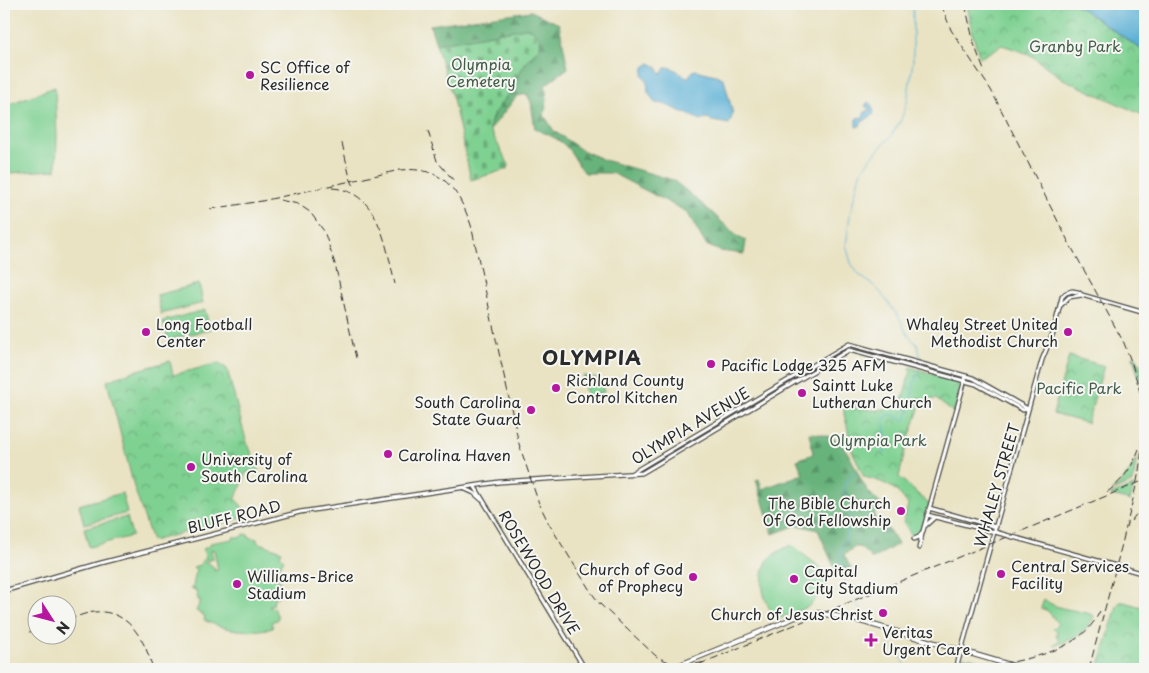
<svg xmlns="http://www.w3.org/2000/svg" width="1149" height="673" font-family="'Playpen Sans',sans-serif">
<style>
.green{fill:#7fd192;stroke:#557e5e}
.forest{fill:url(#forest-firs);stroke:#496f54}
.cemetery{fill:url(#cemetery-stones);stroke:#557e5e}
.park{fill:url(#park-crowns);stroke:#557e5e}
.water{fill:#59afd5;stroke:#426d80}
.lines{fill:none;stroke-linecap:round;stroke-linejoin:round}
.stream{stroke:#59afd5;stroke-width:1}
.secondary-casing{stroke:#484742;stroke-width:5.5}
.primary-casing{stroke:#484742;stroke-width:6}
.secondary{stroke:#fff;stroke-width:3}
.primary{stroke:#fff;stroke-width:4}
.rail{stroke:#2b2b2b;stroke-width:1;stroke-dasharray:8 4;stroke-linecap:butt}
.poi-dot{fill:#b5179e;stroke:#f6f6f2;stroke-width:2}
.labels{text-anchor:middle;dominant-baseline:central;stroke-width:4;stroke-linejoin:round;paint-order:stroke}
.park-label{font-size:15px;fill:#445d4a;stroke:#f6f6f2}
.poi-label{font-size:15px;fill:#2b2b2b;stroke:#f6f6f2;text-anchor:start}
.street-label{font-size:15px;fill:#2b2b2b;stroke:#f6f6f2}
.district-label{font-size:20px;font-weight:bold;letter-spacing:1px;fill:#2b2b2b;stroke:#f6f6f2}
</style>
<defs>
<pattern id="forest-firs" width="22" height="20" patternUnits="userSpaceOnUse" patternTransform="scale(1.25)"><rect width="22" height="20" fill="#67b37c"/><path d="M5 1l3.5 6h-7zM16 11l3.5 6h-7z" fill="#559266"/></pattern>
<pattern id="cemetery-stones" width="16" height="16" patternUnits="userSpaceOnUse" patternTransform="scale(1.25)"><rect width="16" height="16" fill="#7fd192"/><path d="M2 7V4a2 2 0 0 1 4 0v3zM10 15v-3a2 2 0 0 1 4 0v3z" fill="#68aa77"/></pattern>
<pattern id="park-crowns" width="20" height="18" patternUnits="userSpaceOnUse" patternTransform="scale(1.25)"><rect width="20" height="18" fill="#7fd192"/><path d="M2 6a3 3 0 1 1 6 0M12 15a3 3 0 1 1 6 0" fill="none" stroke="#68aa77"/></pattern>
</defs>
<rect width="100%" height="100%" fill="#f6f6f2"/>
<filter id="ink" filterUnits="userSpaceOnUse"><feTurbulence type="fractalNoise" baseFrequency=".02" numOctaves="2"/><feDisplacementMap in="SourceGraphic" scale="10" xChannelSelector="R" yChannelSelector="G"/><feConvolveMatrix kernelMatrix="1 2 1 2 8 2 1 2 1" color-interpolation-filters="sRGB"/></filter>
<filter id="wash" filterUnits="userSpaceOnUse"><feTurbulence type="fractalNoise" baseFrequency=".0096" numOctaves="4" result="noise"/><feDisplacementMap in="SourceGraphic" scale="20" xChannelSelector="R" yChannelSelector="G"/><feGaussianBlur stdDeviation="1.12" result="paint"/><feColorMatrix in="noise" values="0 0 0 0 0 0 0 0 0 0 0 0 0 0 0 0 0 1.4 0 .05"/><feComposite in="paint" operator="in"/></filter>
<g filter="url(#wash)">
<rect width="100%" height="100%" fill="#e9e3c3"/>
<path class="green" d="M55,87L57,137L56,170L21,172L4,174V106Z
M199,284L203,303L161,314L157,295Z
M205,310L210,329L168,340L163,321Z
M583,376L598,378L601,383L604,392L589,396L586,394Z
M1137,457L1133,482L1112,491C1123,482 1132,470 1137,457Z
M1134,486L1130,501L1110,495Z
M122,493L127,513L84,524L79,505Z
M127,517L132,536L89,547L84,528Z
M244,534L249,535V537L257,539V542L282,551L280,555L284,559L279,568L276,569L272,565L264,575L269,577L270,573L277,574L276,580L280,578L278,597H276L275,594L273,605L271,604L269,607L274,608L278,617L277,620L271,622L273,628C248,633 227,631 204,620L205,616L196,611L201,600H198L196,590L190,589L193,587L196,570L193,567L200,565L203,559L215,568L214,571L218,570L214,550H211L213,559L208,561L206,559L203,549L211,545L210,543L233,539V537H241Z
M791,545L825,571L826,589L808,607L779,619C763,608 757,577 768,560C774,553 783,549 791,545Z
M1044,599C1057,611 1078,609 1093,615L1094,617C1085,634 1071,641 1053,646L1059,640L1056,635L1058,631L1053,629L1058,624L1048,611L1041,608Z
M963,657L972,658L991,664L974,669H958L961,659Z"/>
<path class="forest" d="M531,11L559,24L568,68L545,85L547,100L544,115L554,131L580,149L604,160L673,180L707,208L738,237L746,241L744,254L720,251L706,245L687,212L612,173H585C578,166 575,157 569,150C561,139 547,134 535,129L531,102L527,94L517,96L490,130C489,114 503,104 510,91C518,75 524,63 537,51L526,28L436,44L430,25Z
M1133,356L1136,357L1143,369L1145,370V403Z
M809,433C847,434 849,458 864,485C869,493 875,499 882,505L874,514L876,521L889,530L898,544L872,559L860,547H854L844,555L851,568L838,576L818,530L797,525L773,534L756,480L759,479L762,489L803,474L797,460L813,454Z"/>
<path class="cemetery" d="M526,28L532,30L540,37V46C536,53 529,57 524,64C518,73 515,82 509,92C502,104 489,114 490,130L509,165L507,169L471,180L453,99L436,44Z"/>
<path class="park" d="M967,4H1075L1145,52V116L1063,79L1029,54L1002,45L980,58L972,33Z
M1069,356L1104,366L1087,423L1053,414Z
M170,361L173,375L219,363L227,369L246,440L259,470L245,473C246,484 237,489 236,499L247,513L245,517L152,541L134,487L107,381L131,372Z
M910,367L962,383L954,413L936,399L921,400L918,404L919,409L906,447L899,477L930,505L921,530L914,539L903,522L908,505C896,486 884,482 864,477L849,443L848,430L844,414V402C854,402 861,409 871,410C879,411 899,407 903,398C906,390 907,379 911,372L909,370Z
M1120,602H1124L1145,608V662L1143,669H1098L1117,606Z"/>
<path class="water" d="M1075,4H1145V52Z
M650,63L656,66L661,74L666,67C675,67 679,73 687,78L693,71L696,70L716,75L724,79L733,114L729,124L712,121L708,118L701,120L664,104L655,103L648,92L647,80L643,75L644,67Z
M868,102L871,104L874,112L873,115L862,122L860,126L856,127V119L859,117L862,118L865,112L870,110L865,106Z"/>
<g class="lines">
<path class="stream" d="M913,4V61L907,103L900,122L890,137L869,160L860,173L850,215L846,245L851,263L859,275L877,288L899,317L906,332L918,346L921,359
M881,457C894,443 882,431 884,418L890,414L904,420L907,418L914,383L920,372
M843,573L840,549L845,542L852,509L849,501L844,496C844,485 846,478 855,472
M845,579V588L867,617
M888,644L900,654L907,669"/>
</g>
</g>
<g filter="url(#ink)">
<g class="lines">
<defs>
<path id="secondary" d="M1060,306L1069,297L1082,295
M632,473L849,344L973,378L1028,409
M475,487L585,669
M465,489L474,493L482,500
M929,508L996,527
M927,515L995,532L1145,574
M925,526L935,517
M914,539L919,537L923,531L966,376
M919,548L922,534
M4,591L101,563L300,512L499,482L642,473L849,350L976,384L1023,410L1028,409
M956,669L1042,360L1053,333L1062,297L1066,293L1072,291L1078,292L1082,295L1145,313"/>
<path id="primary" d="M670,669L796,617L818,613L853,619L1024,669"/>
</defs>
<use href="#secondary" class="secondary-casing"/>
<use href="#primary" class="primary-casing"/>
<use href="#secondary" class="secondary"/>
<use href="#primary" class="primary"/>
<path class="rail" d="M941,4L951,30L991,90L1067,239L1124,343L1132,364L1145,409
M965,4L974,44L985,73
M428,131L437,161L455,182
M342,143L350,178L354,186
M332,188C380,191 386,247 395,284
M280,200L298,204L310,212L324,231L335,264L356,358
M210,209L262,201L400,170C443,166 458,189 471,225L519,444L538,501L549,524L591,592L600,604L656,656C673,666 688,666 706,662
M1107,492C1122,482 1133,466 1139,449
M1131,521L1145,503
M68,620C76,617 85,613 94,612C129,609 145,640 153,669
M29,632L38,630
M700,664L1145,480
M979,669C1021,659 1080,655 1100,611
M1089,669C1100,627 1111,586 1122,544C1134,492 1148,455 1140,401"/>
</g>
</g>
<g class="poi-dot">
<circle cx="250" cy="75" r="5"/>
<circle cx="146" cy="332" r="5"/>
<circle cx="1068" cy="332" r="5"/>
<circle cx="711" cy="364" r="5"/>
<circle cx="556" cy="388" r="5"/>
<circle cx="802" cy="393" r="5"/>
<circle cx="531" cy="410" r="5"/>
<circle cx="388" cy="454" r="5"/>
<circle cx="191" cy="467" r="5"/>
<circle cx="901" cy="511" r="5"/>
<circle cx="1001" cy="574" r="5"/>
<circle cx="693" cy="577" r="5"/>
<circle cx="794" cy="579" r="5"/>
<circle cx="237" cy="584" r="5"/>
<circle cx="883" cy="613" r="5"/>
<path d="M868.5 632.5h5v5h5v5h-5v5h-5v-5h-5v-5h5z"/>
</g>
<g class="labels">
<g class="park-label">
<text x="1075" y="45">Granby Park</text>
<text x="481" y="63">Olympia<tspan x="481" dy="17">Cemetery</tspan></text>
<text x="1079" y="387">Pacific Park</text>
<text x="878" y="439">Olympia Park</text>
</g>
<g class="poi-label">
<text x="260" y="66">SC Office of<tspan x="260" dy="17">Resilience</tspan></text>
<text x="156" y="323">Long Football<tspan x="156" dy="17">Center</tspan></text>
<text x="1058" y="323" text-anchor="end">Whaley Street United<tspan x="1058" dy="17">Methodist Church</tspan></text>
<text x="721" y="364">Pacific Lodge 325 AFM</text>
<text x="566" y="379">Richland County<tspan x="566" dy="17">Control Kitchen</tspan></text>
<text x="812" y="384">Saintt Luke<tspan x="812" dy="17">Lutheran Church</tspan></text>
<text x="521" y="401" text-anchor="end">South Carolina<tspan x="521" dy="17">State Guard</tspan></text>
<text x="398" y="454">Carolina Haven</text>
<text x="201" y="458">University of<tspan x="201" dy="17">South Carolina</tspan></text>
<text x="891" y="502" text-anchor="end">The Bible Church<tspan x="891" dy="17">Of God Fellowship</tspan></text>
<text x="1011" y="565">Central Services<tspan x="1011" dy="17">Facility</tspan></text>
<text x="683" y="568" text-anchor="end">Church of God<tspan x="683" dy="17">of Prophecy</tspan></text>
<text x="804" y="570">Capital<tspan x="804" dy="17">City Stadium</tspan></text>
<text x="247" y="575">Williams-Brice<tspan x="247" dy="17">Stadium</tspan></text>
<text x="873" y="613" text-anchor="end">Church of Jesus Christ</text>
<text x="882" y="631">Veritas<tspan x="882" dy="17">Urgent Care</tspan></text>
</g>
<g class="street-label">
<text transform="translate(690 425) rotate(-31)">OLYMPIA AVENUE</text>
<text transform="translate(996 485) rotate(-74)">WHALEY STREET</text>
<text transform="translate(234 516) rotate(-14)">BLUFF ROAD</text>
<text transform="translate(540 572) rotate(59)">ROSEWOOD DRIVE</text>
</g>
<g class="district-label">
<text x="592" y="357">OLYMPIA</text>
</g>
</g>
<rect width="1149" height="673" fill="none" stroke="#f6f6f2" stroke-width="20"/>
<g transform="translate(52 620) rotate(126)"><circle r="24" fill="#f6f6f2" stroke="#a5a5a2"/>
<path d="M0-4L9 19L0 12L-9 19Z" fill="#b5179e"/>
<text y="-8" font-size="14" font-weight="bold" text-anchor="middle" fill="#2b2b2b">N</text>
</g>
</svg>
